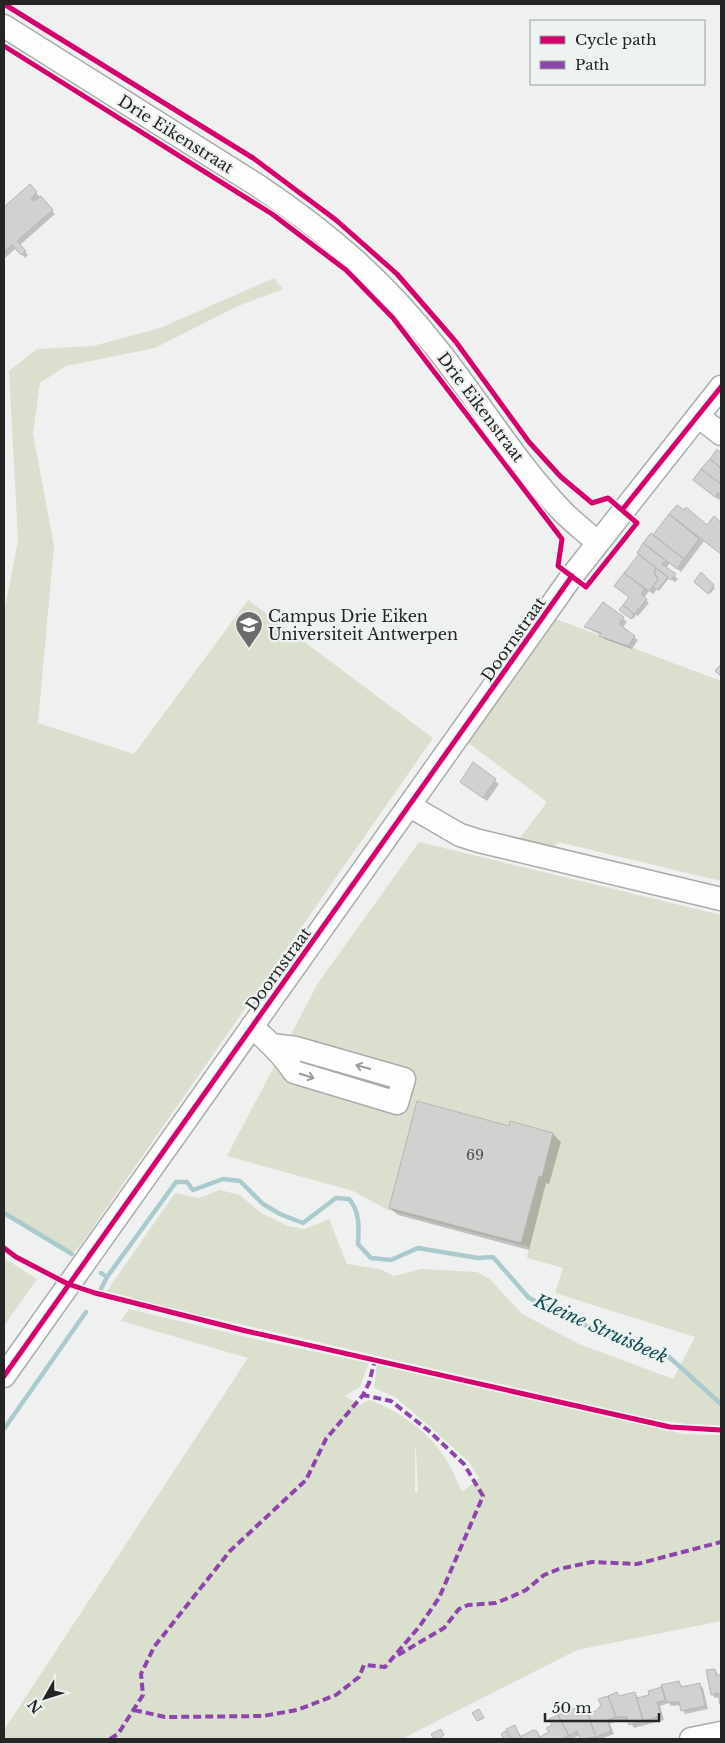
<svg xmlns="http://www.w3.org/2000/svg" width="725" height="1743" font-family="'Libre Baskerville',serif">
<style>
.green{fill:#dadfce;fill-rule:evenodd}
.shadow{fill:#0003}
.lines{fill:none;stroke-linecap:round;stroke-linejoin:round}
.stream{stroke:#abcacd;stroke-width:4.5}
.building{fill:#d0d2d0;stroke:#b5b7b6}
.minor-casing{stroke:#aaacab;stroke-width:25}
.minor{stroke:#fdfdfd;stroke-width:22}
.quiet{stroke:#8e44ad;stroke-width:4;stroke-dasharray:8 4;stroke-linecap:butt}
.cycleway-casing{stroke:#eef2f0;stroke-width:8}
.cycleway{stroke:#d6006c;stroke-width:5}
.oneway{stroke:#9b9c9b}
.labels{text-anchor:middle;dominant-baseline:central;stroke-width:4.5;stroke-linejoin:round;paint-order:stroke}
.number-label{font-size:14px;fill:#4f504f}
.street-label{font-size:16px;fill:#242524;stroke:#eef2f0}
.poi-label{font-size:16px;fill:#242524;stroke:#eef2f0;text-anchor:start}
.water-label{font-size:18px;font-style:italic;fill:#0f4f55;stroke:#eef2f0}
</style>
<rect width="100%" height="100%" fill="#eff1f0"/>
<path class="green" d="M274,278L283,289L238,306L155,348L66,366L40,383L33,434L54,546L38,723L134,754L248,600L433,738L80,1246L72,1254L4,1213V613L18,540L9,371L37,349L93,346L160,328Z
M545,615L721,681V881L558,842L547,857L512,849L547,802L459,736Z
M419,842L721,915V1425L687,1424L657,1420L157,1305L107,1291L175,1193L199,1198L220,1190L240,1195L261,1213L288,1226L304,1229L329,1219L347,1264L380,1269L394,1276L421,1269L477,1272L490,1279L522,1314L579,1344L673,1379L695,1337L555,1293L563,1268L527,1258L529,1247L388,1210L353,1191L227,1156L318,983Z
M4,1258L37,1279L4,1326Z
M129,1309L259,1340L369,1363L360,1387L345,1396L360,1405L369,1400C398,1410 431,1433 447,1461C453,1470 457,1482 462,1492L479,1478L468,1461L429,1426L395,1397L374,1388L377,1365L684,1434L721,1435V1621L577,1650L402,1739H4V1730L248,1358L121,1321ZM415,1448H416L418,1493L415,1492Z"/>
<path class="shadow" d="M30,186L55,214L20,245L28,255L25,258L16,248L4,259V208Z
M717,451L721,454V497L719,500L694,480Z
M677,506L708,527L714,518L721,524V553L704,541L681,572L670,563L666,568L678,579L675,582L669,578L659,591L657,589L653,594L649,591L644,598L649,603L638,616L636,615L633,619L621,610L631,598L616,585L640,554L638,552L651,535L654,537Z
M701,574L715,588L710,594L695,582Z
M604,603L627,622L622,628L638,640L632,649L604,639L601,635L585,627Z
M473,764L499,784L487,801L461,782Z
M511,1123L553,1134L561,1142L549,1184L546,1183L529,1250L398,1215L390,1208L509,1127Z
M715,1670L719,1676H721V1704L720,1697L715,1698L712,1694Z
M679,1682L683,1688L699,1684L703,1688L708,1709L685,1714L681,1705L671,1706L669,1703L660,1706L664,1720L634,1728L629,1720H620L610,1724L614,1734L601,1739H581L580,1735L572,1739H513L508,1729L514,1726L522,1737L540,1738L550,1733L577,1708L583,1716L597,1712L617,1694L620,1697L635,1693L639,1699L651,1696Z"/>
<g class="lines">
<path class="stream" d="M4,1213L72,1254
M101,1273L107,1277L176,1182H187L193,1190L223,1179L240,1181L263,1204L280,1214L303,1223L336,1198L349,1199C360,1211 359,1228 358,1244L371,1258L391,1260L418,1248L478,1258L493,1257L529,1298L584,1325L668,1356L721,1404
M101,1289L107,1277
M4,1429L86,1312"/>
</g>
<path class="building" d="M30,184L37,192L31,198L34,201L41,196L53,210L17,241L26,251L21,255L12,245L4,252V207Z
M717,449L721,453V468L710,459Z
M710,459L721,468V484L701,469Z
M701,469L721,484V495L718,493L715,497L693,480Z
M677,505L684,510L686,507L707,525L714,516L721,522V554L669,514Z
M669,514L699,539L684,559L653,535Z
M651,533L684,559L677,569L643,543Z
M643,543L666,561L662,564L676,574L671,580L637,553Z
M639,554L656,568L654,571L658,580L649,591L624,573Z
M656,568L668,577L657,590L653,586L658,580L654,571Z
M701,572L714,585L708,594L694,582Z
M624,573L645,589L641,594L647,599L634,614L623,605L629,597L614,586Z
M603,602L624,617L619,624L635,636L628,646L599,636L601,633L584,627Z
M623,605L634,614L631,619L619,610Z
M721,664V676L715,671Z
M473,762L496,779L483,798L460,782Z
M417,1101L509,1126L510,1121L553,1133L542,1177L539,1176L521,1243L389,1208Z
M715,1669L716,1675H721L720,1704L718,1693L711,1695L706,1670Z
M679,1681L681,1687L700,1683L705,1706L681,1711L679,1702H666L661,1685Z
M662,1687L666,1700L657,1702L661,1716L643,1721L637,1698L649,1695L648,1691Z
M617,1692L619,1696L635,1692L643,1721L629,1725L627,1717H616L608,1696Z
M608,1696L616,1717L607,1720L611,1731L596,1737L588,1714L596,1711L601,1705L598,1699Z
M578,1707L581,1715L587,1713L596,1737L580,1739L577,1731L569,1736L558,1715Z
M479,1709L484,1718L477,1721L472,1713Z
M558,1715L569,1736L561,1739H541L540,1737L549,1732L546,1728L552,1725L549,1719Z
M515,1725L520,1737L533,1730L537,1731L541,1739H512L506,1729Z
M441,1729L444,1735L440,1739H434L431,1734Z
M506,1731L510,1739H504L501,1734Z"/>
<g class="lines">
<defs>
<path id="minor" d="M4,26L260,187C331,235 385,282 438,350C480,403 516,463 563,512C574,523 586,532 597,542
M698,416L721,434
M410,806L460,835L479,841L721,899
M252,1026C267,1041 283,1054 294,1072L397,1103L404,1079L296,1048L272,1045
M4,1376L572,576L721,387
M691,1739L721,1733"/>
</defs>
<use href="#minor" class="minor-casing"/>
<use href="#minor" class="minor"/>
<path class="quiet" d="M398,1655L444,1628L459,1609L468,1605L496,1603L513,1596L526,1590L544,1575L559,1569L592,1562L637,1564L721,1542
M134,1710L165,1717L263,1716L297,1710L336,1695L359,1677L364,1665L385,1667L419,1627L439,1598L483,1496L464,1464L429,1431L391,1401L363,1395
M110,1739L118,1734L143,1695L141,1674L154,1647L230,1551L306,1480L326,1439L363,1395L369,1383L375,1360"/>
<defs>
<path id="cycleway" d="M4,4L253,158L336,220L397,274L456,342L529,442L561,477L592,503L608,498L637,523L586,587L558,566L562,539L393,318L346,270L272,214L4,46
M622,510L721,387
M4,1248L16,1257L68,1284L95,1293L246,1331L670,1427L721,1430
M4,1376L572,576"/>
</defs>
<use href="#cycleway" class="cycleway-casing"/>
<use href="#cycleway" class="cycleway"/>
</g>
<defs><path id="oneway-shaft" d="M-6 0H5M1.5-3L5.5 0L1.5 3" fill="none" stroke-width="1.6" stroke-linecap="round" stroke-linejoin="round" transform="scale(1.25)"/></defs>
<g class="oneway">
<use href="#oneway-shaft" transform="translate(363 1067) rotate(-164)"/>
<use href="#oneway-shaft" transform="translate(307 1076) rotate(17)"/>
</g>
<defs>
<symbol id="university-pin" viewBox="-11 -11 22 30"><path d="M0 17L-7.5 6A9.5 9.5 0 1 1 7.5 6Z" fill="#6b6c6b" stroke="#eef2f0"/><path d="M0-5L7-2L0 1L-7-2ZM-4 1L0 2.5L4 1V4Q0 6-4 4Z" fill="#fff"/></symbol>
</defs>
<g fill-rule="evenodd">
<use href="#university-pin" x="233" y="609" width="32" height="43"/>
</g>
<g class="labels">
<g class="number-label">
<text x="475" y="1155">69</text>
</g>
<g class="street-label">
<text transform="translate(176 134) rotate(32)">Drie Eikenstraat</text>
<text transform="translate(481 407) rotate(53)">Drie Eikenstraat</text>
<text transform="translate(513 639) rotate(-55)">Doornstraat</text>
<text transform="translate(278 969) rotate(-54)">Doornstraat</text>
</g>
<g class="poi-label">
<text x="268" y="616">Campus Drie Eiken<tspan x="268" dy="18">Universiteit Antwerpen</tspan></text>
</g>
<g class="water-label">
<text transform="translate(601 1329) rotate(24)">Kleine Struisbeek</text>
</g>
</g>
<rect width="725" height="1743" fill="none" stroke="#242524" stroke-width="10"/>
<rect x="530" y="20" width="175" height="65" fill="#eef2f0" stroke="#9da09e"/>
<rect x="540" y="36" width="25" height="8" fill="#d6006c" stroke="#9da09e"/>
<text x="575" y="45" font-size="15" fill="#242524">Cycle path</text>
<rect x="540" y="61" width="25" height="8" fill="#8e44ad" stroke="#9da09e"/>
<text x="575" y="70" font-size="15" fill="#242524">Path</text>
<g transform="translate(45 1698) rotate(231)" stroke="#eef2f0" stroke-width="4" paint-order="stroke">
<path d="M0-4L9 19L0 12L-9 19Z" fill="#242524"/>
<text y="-8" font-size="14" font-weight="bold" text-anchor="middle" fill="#242524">N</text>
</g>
<path d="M545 1713v8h114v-8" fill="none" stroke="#242524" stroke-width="2.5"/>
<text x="552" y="1713" font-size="15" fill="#242524" stroke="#eef2f0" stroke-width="4" paint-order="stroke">50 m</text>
</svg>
